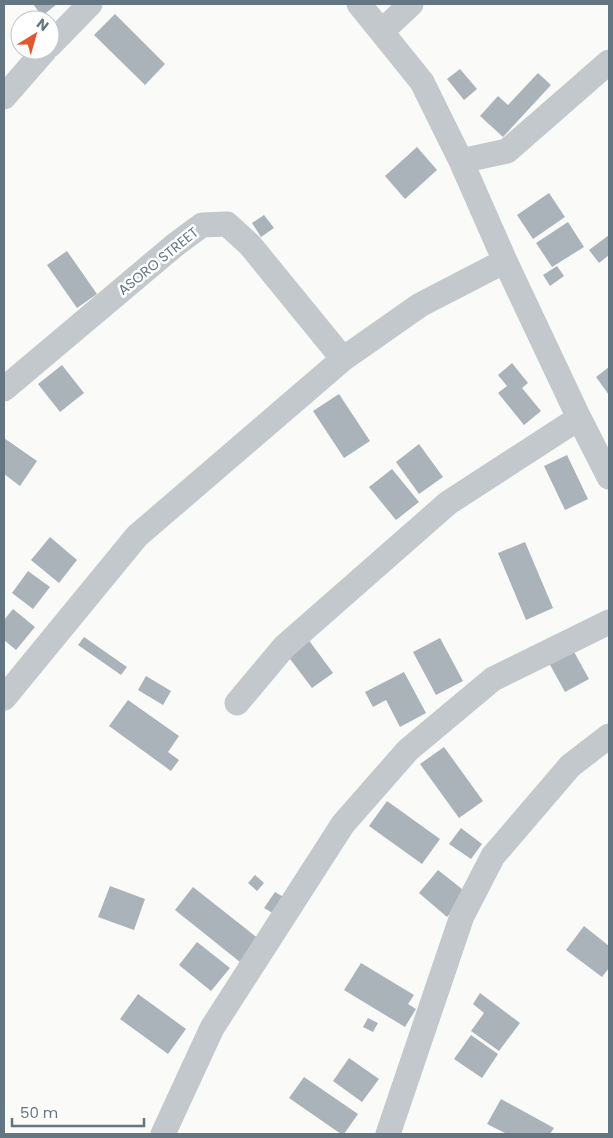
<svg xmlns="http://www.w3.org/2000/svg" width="613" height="1138" font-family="Poppins,sans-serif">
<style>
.building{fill:#aab3b9}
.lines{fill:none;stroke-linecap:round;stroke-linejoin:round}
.minor{stroke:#c3c8cc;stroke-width:25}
.labels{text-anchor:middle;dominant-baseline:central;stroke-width:5;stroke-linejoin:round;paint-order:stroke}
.street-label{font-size:14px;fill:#657683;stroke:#fff}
</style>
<rect width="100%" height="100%" fill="#fafaf8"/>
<path class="building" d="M33,4H57L42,16Z
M115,14L165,64L145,85L94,35Z
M460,69L477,89L464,100L447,79Z
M538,73L551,85L503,137L480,116L498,96L508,105Z
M417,147L437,170L405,199L385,176Z
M549,193L565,217L533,239L517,215Z
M264,215L274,228L261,237L252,223Z
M568,222L584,247L552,267L536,243Z
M609,235V255L599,263L589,250Z
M67,251L97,294L77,308L47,265Z
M557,266L564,276L550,286L543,275Z
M512,363L528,383L522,388L541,411L524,425L498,393L507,386L498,375Z
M62,365L84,393L60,412L38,384Z
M609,367V395L596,377Z
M339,394L370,441L344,458L313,411Z
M4,438L37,461L20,486L4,474Z
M419,444L443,477L419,494L396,462Z
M567,455L588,499L565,510L544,466Z
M392,469L419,502L396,520L369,487Z
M50,537L77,560L59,583L31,560Z
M525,542L553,608L526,620L498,553Z
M28,571L50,587L33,609L12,593Z
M13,609L35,627L16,650L4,640V620Z
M305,635L333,673L312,688L284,651Z
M84,637L127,667L121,675L78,645Z
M440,638L463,681L436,695L413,652Z
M573,650L589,679L565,692L549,663Z
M404,672L426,713L400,727L386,700L373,707L365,692Z
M146,676L171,691L163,705L138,690Z
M128,700L179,736L168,752L179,760L171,771L109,726Z
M444,747L483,801L459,818L420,764Z
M387,801L440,839L422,864L369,826Z
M461,828L482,844L471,859L449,844Z
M438,870L467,893L447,917L419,893Z
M255,875L264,883L257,891L248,883Z
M110,886L145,899L134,930L98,917Z
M193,887L259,939L240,962L175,910Z
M275,892L287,899L276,915L264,908Z
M584,926L609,946V968L602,977L566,950Z
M197,942L230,968L211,991L179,965Z
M361,963L414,995L408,1004L416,1009L405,1027L344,990Z
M480,993L520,1023L499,1051L471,1031L484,1013L473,1004Z
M138,994L186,1029L168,1054L120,1019Z
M368,1018L378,1023L373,1032L363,1027Z
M471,1035L498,1054L482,1078L454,1059Z
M349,1058L379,1079L362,1102L333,1081Z
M304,1077L358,1114L344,1134H341L289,1098Z
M501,1099L554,1128L550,1134H507L487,1124Z"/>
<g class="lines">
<path class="minor" d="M359,4L422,82L461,161L505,261L579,418L609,477
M382,31L411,4
M50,45L90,4
M4,97L45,50
M461,161L507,151L609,62
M4,389L175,245L202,225L227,224L250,245L343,359
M4,698L137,536L343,359L420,305L505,261
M237,703L284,647L448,503L579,418
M163,1134L212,1028L343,824L408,750L493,679L609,622
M388,1134L462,916L493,856L570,766L609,736"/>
</g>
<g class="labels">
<g class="street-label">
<text transform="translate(158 261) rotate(-39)">ASORO STREET</text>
</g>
</g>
<rect width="613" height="1138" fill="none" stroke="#657683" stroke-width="10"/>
<g transform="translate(35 35) rotate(37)"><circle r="24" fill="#ffffff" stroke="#c1c8cd"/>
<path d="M0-4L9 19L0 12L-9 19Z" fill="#e4572e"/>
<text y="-8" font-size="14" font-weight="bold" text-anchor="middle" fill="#657683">N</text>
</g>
<path d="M12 1118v8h132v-8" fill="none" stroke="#657683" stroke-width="2.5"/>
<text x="20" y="1118" font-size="15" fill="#657683" stroke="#ffffff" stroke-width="4" paint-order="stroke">50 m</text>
</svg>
